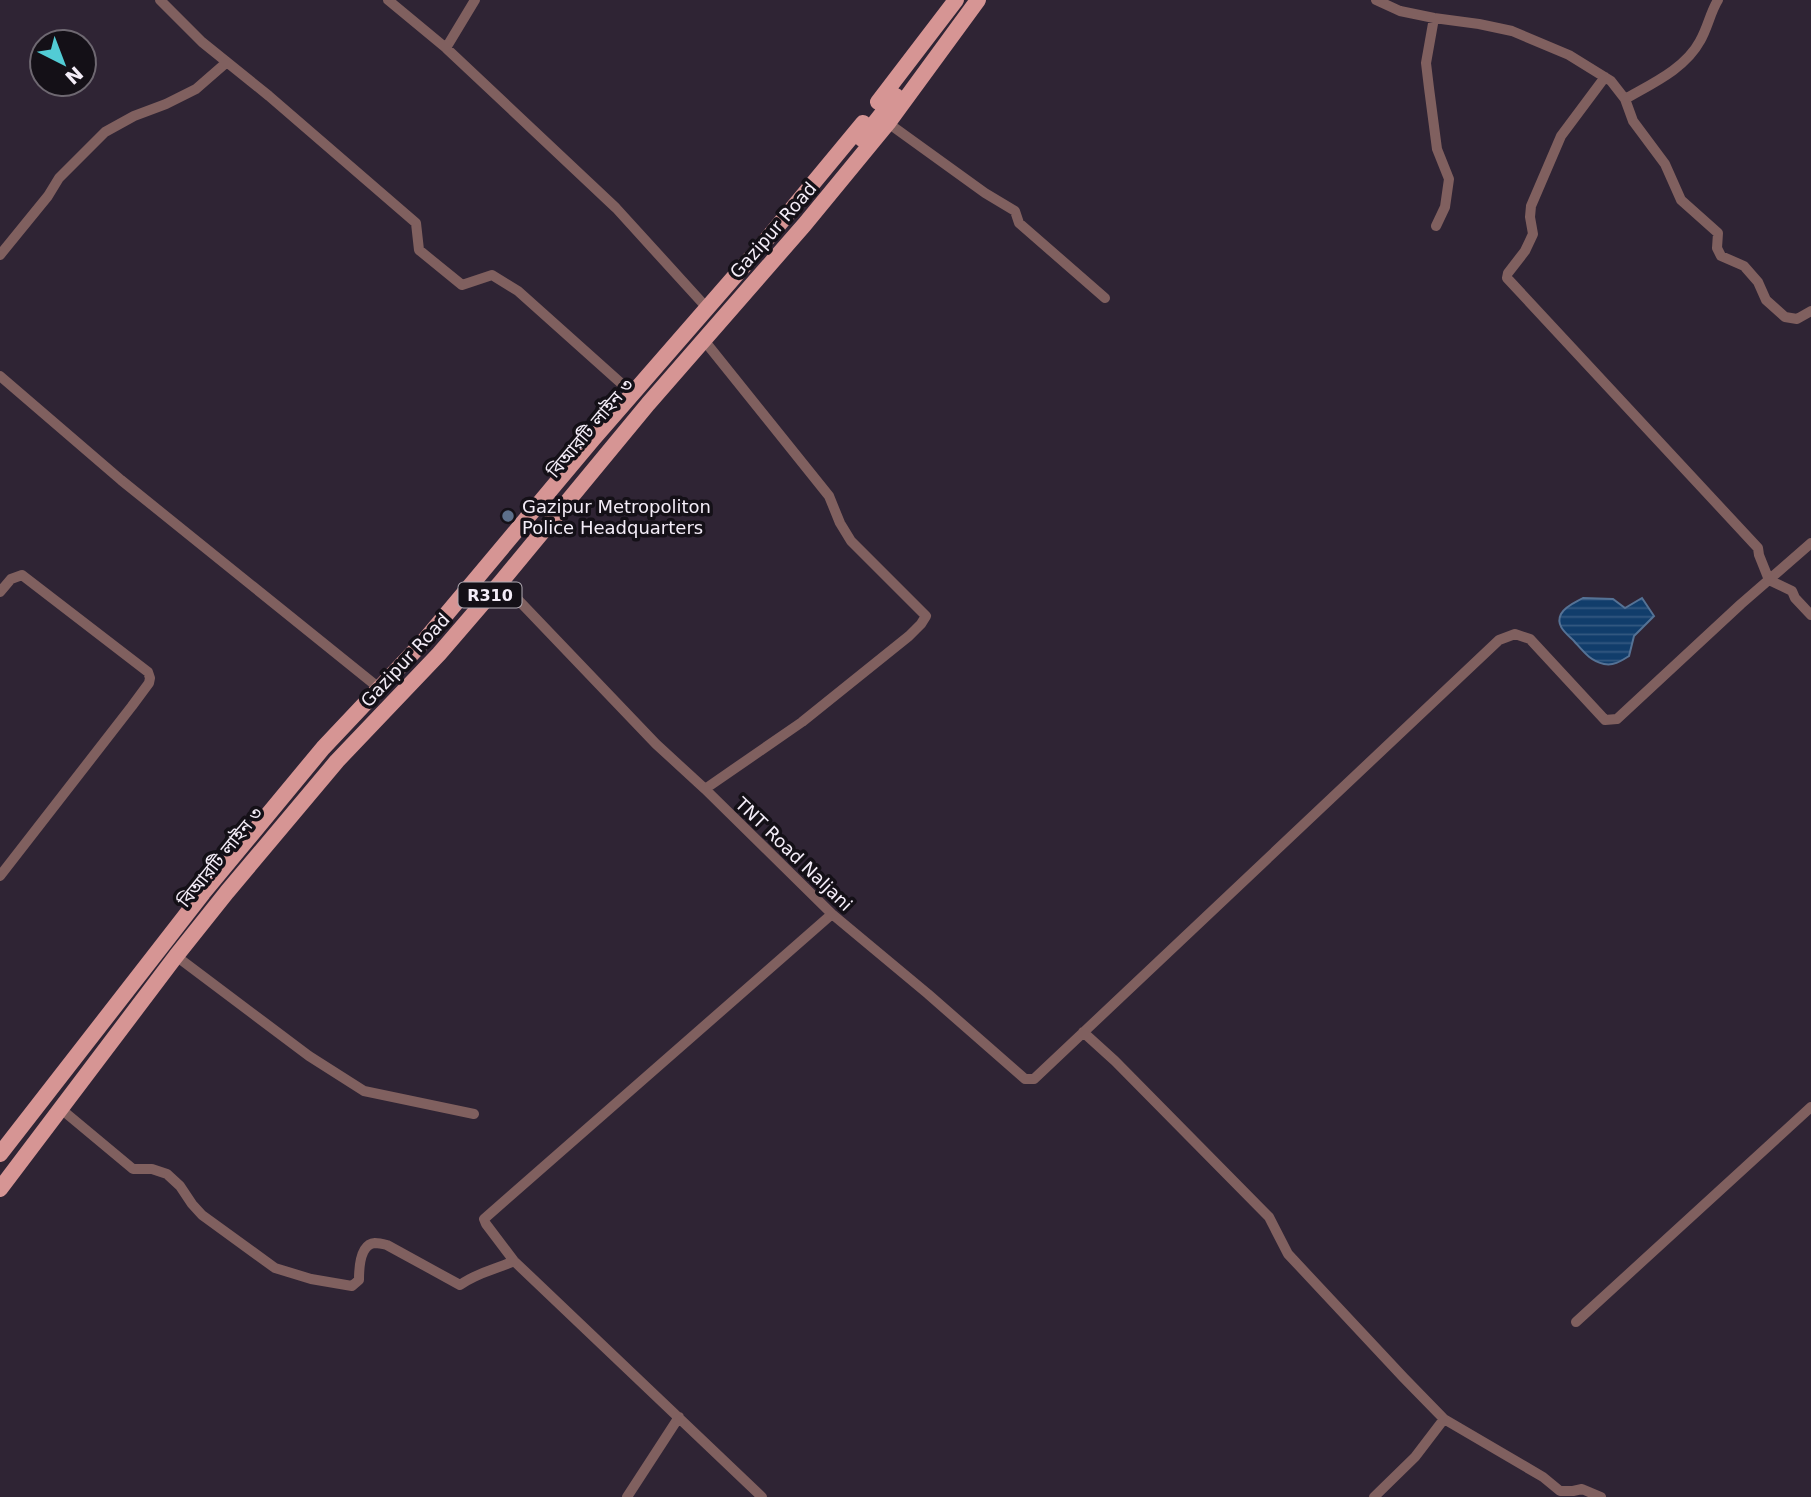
<svg xmlns="http://www.w3.org/2000/svg" width="1811" height="1497" font-family="'DejaVu Sans','Noto Sans Bengali',sans-serif">
<style>
.water{fill:url(#water-rules);stroke:#557295;stroke-width:2}
.lines{fill:none;stroke-linecap:round;stroke-linejoin:round}
.minor{stroke:#80605f;stroke-width:10}
.primary{stroke:#d69594;stroke-width:16}
.service-dot{fill:#5c6f8a;stroke:#141017;stroke-width:2.5}
.labels{text-anchor:middle;dominant-baseline:central;stroke-width:7;stroke-linejoin:round;paint-order:stroke}
.shield{fill:#141017;stroke:#b1abb4;stroke-width:2}
.shield-label{font-size:16px;font-weight:bold;fill:#f4edf8}
.street-label{font-size:18px;fill:#f4edf8;stroke:#141017}
.poi-label{font-size:18px;fill:#f4edf8;stroke:#141017;text-anchor:start}
</style>
<defs>
<pattern id="water-rules" width="6" height="5" patternUnits="userSpaceOnUse" patternTransform="scale(1.75)"><rect width="6" height="5" fill="#113d6b"/><path d="M0 2.5h6" fill="none" stroke="#345981"/></pattern>
</defs>
<rect width="100%" height="100%" fill="#2f2434"/>
<path class="water" d="M1583,598L1613,599L1625,608L1642,598L1654,616L1634,636L1629,656C1621,661 1614,666 1604,664C1590,661 1583,651 1574,641C1567,634 1555,626 1561,614C1565,606 1576,602 1583,598Z"/>
<g class="lines">
<path class="minor" d="M160,0L202,42L269,96L416,223L419,250L462,285L492,275L518,291L632,393
M388,0L446,48L616,208L707,308
M1376,0L1400,11L1434,18L1479,24L1512,31L1569,55L1611,81L1625,99L1633,121L1665,164L1681,200L1718,233L1717,248L1721,256L1744,266L1758,282L1766,300L1785,317L1797,319L1811,311
M1434,18L1426,63L1429,88L1437,149L1449,179L1445,207L1436,226
M446,48L475,0
M1605,77L1561,136L1531,206L1530,217L1533,234L1525,251L1508,273L1507,278L1758,548L1759,555L1769,580L1792,591L1795,598L1811,615
M1625,99C1651,84 1685,69 1700,41C1708,27 1710,13 1718,0
M888,123L985,193L1015,211L1019,223L1105,298
M0,255L48,196L59,178L105,132L134,116L166,104L196,89L227,62
M703,339L829,496L840,523L851,541L926,616L921,624L909,636L802,722L705,789
M0,376L121,480L379,688
M501,582L656,744L705,789L832,914L928,994L1025,1079H1034L1499,640L1515,634L1530,639L1605,720L1617,719L1741,604L1811,543
M0,592L11,579L22,575L148,672L150,678L149,683L132,706L0,876
M176,956L309,1056L364,1091L474,1114
M1083,1032L1115,1061L1269,1217L1288,1254L1404,1378L1444,1419L1543,1477L1560,1491H1573L1582,1489L1601,1497
M61,1109L133,1169H152L167,1174L180,1186L192,1204L202,1215L275,1268L311,1279L352,1286L359,1280C359,1269 360,1244 375,1243C379,1243 383,1244 387,1245L460,1285C478,1272 495,1270 514,1261
M1576,1322L1811,1107
M627,1497L679,1417
M762,1497L514,1261L486,1224L484,1219L832,914
M1374,1497L1415,1457L1444,1419"/>
<path class="primary" d="M878,102L956,0
M862,139L896,96
M0,1154L203,893L323,748L424,641L593,439L762,245L863,123
M0,1189L176,956L227,892L337,761L439,654L501,582L648,404L805,224L888,123L978,0"/>
</g>
<circle class="service-dot" cx="508" cy="516" r="7"/>
<g class="labels">
<rect class="shield" x="458.5" y="582.5" width="63" height="25" rx="5"/>
<g class="shield-label">
<text x="490" y="595">R310</text>
</g>
<g class="street-label">
<text transform="translate(773 230) rotate(-49)">Gazipur Road</text>
<text transform="translate(590 428) rotate(-50)">বিআরটি লাইন ৩</text>
<text transform="translate(405 660) rotate(-47)">Gazipur Road</text>
<text transform="translate(794 854) rotate(44)">TNT Road Naljani</text>
<text transform="translate(220 857) rotate(-51)">বিআরটি লাইন ৩</text>
</g>
<g class="poi-label">
<text x="522" y="506">Gazipur Metropoliton<tspan x="522" dy="21">Police Headquarters</tspan></text>
</g>
</g>
<g transform="translate(63 63) rotate(138)"><circle r="33" fill="#141017" stroke="#6e6871" stroke-width="2"/>
<path d="M0-5L12 26L0 18L-12 26Z" fill="#52ccd5"/>
<text y="-10" font-size="19" font-weight="bold" text-anchor="middle" fill="#f4edf8">N</text>
</g>
</svg>
